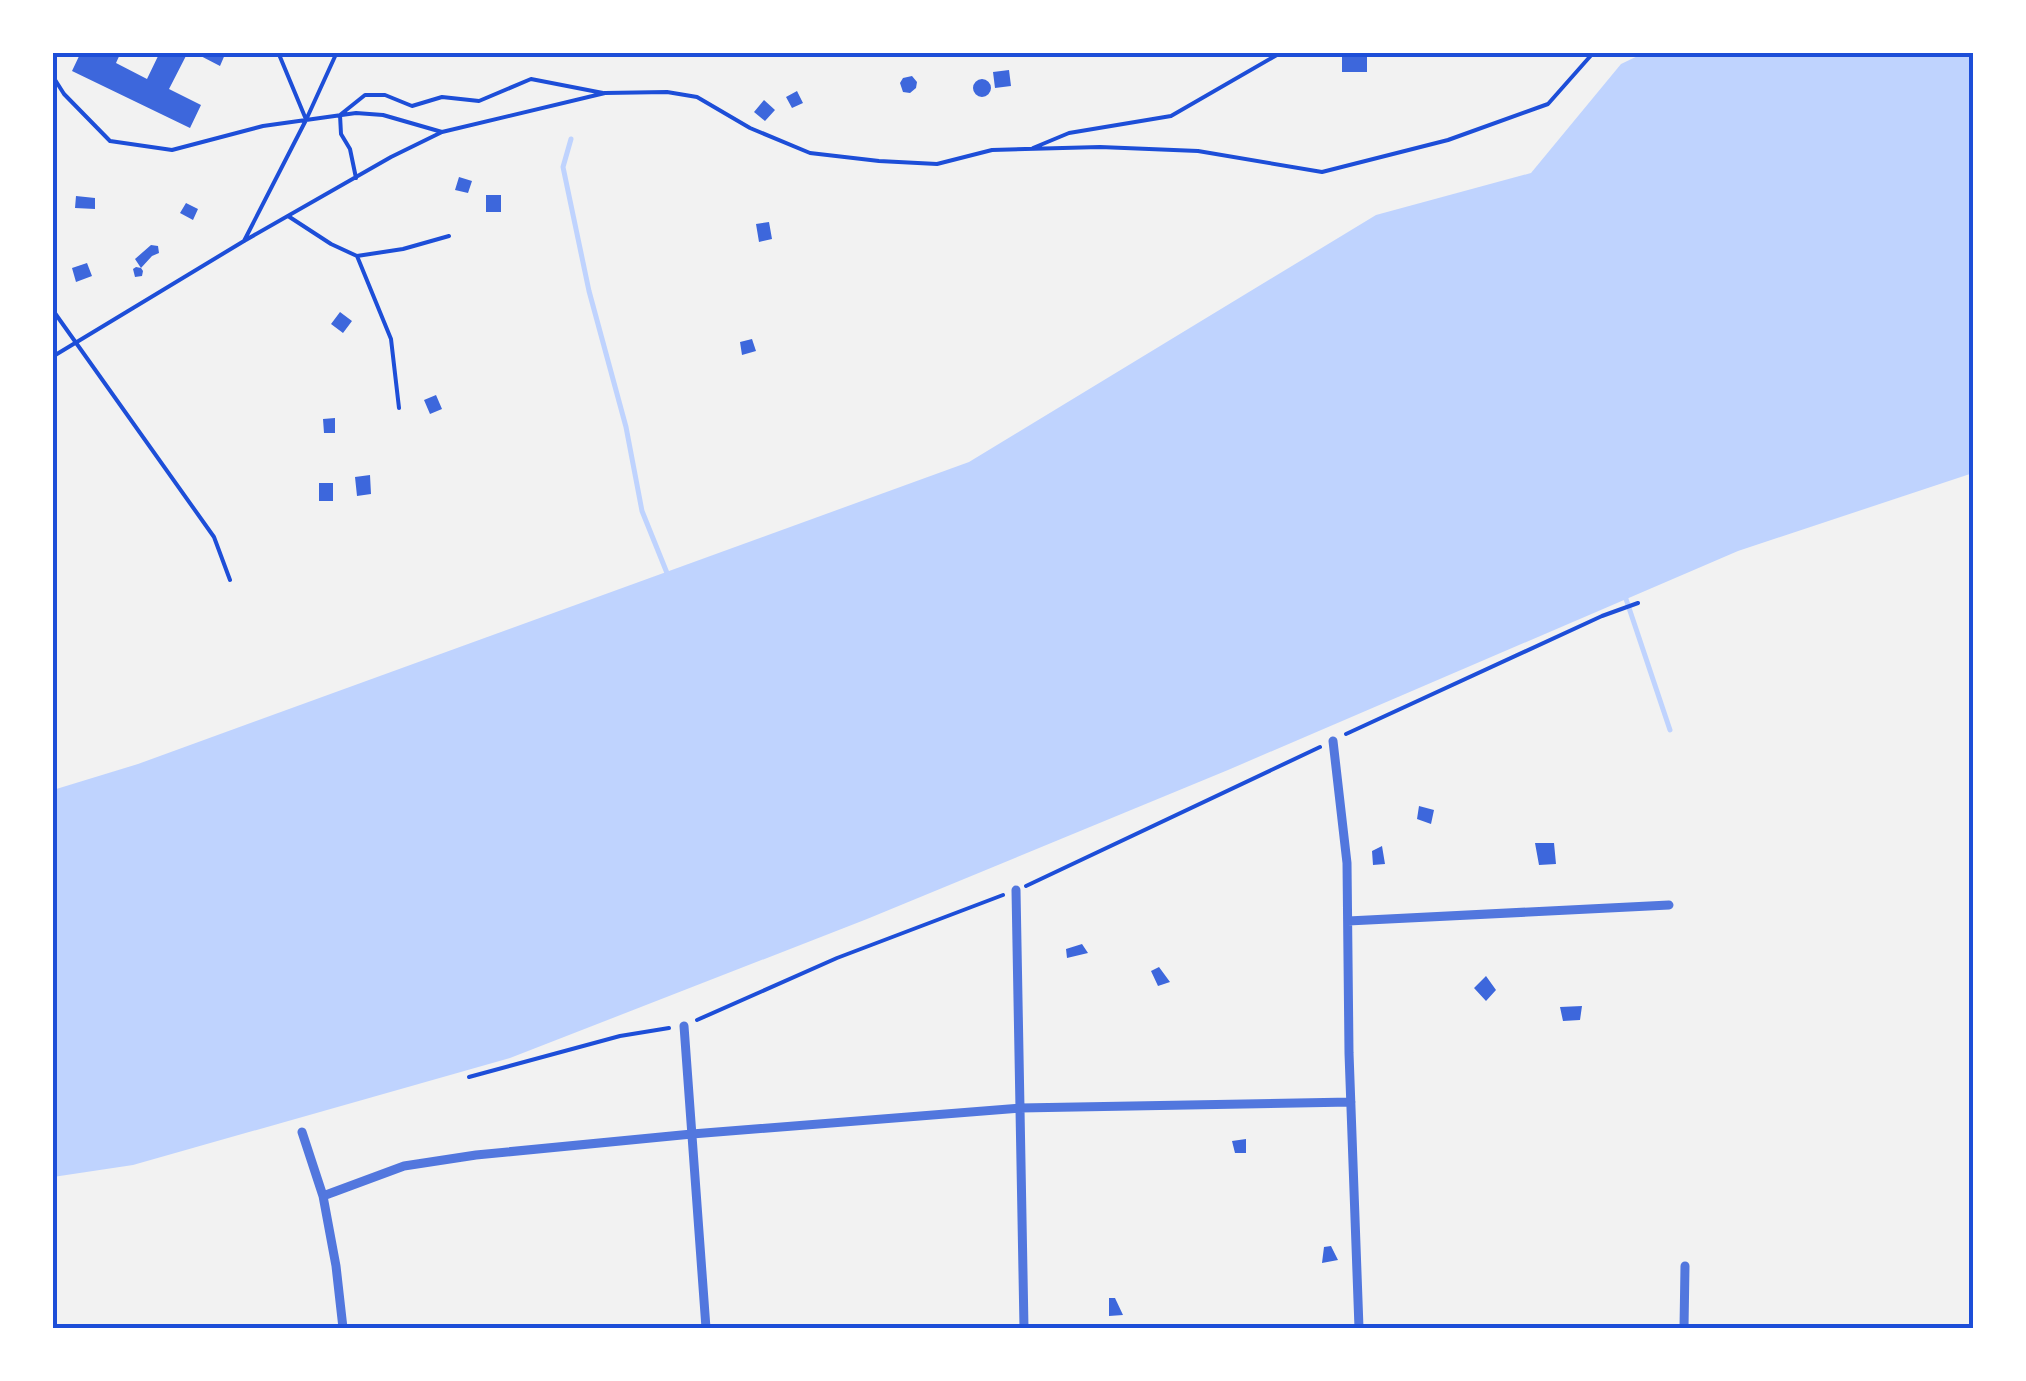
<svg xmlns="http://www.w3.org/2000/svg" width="2026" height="1381" font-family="'Exo 2',sans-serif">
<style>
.water{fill:#bfd3fe}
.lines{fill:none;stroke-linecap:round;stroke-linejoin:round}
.stream{stroke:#bfd3fe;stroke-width:5}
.building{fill:#3d67dc}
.path{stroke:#1d4ed8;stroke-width:4}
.minor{stroke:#5277de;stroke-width:9}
.neatline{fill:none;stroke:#1d4ed8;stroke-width:4}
</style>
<rect width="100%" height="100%" fill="#f2f2f2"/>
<path class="water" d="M1644,53H1973V473L1738,551L1228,770L867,919L510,1058L133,1165L53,1177V790L138,764L969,462L1376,215L1531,173L1621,64Z"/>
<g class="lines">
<path class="stream" d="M571,139L563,167L589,291L626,427L642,511L667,573
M1625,596L1670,730"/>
</g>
<path class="building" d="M81,52H121L116,63L147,79L160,52H188L169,89L201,105L190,128L72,71Z
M193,52H226L220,66Z
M1367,56V72H1342V57Z
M1009,70L1011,86L995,88L993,72Z
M912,76L917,82L916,88L910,93L903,92L900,83L903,78Z
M973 88a9 9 0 1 1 18 0a9 9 0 1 1-18 0Z
M797,91L803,103L792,108L786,97Z
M764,100L775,110L765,121L754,112Z
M459,177L472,181L468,193L455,190Z
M486,195H501V212H486Z
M76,196L95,198V209L75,208Z
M186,203L198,209L193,220L180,213Z
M769,222L772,239L759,242L756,224Z
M151,245L158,246L159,253L152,256L141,268L143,271L142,276L135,277L133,269L136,267L141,268L135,259Z
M87,263L92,276L76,282L72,268Z
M340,312L352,321L343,333L331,324Z
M752,339L756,351L742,355L740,342Z
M436,395L442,409L430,414L424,400Z
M335,418V433H324L323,419Z
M370,475L371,494L357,496L355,477Z
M319,483H333V501H319Z
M1419,806L1434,810L1431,824L1417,819Z
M1535,843H1554L1556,864L1539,865Z
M1382,846L1385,864L1373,865L1372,851Z
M1082,944L1088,953L1067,958L1066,949Z
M1159,967L1170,982L1158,986L1151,971Z
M1486,976L1496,990L1486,1001L1474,988Z
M1582,1006L1580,1020L1563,1021L1560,1007Z
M1246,1139V1153H1235L1232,1141Z
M1331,1246L1338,1260L1322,1263L1324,1247Z
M1109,1298H1115L1123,1315L1109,1316Z"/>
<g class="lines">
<path class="path" d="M278,52L305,117
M52,75L64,94L110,141L172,150L263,126L356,113L383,115L442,132
M1033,148L1069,133L1171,116L1282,52
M356,178L350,149L341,134L340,115L365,95H385L412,106L442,97L479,101L531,79L603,93
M288,216L331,244L357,256L403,249L449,236
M244,241L306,120L337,52
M357,256L391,339L399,408
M52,309L214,537L230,580
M52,357L244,241L391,157L442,132L605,93L667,92L697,97L750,128L810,153L879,161L937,164L992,150L1100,147L1198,151L1322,172L1448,140L1548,104L1594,52
M1346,734L1602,616L1638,603
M1026,886L1320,747
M697,1020L837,958L1003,895
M469,1077L620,1036L669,1028"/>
<path class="minor" d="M1333,741L1347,863L1349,1053L1359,1328
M1016,890L1024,1328
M1348,921L1669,905
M684,1026L706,1328
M302,1132L323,1196L336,1266L343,1328
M323,1196L404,1166L476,1155L692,1134L1020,1108L1351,1102
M1684,1328L1685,1266"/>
</g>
<rect width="2026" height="1381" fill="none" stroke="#ffffff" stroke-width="110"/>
<rect x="55" y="55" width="1916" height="1271" class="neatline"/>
</svg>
